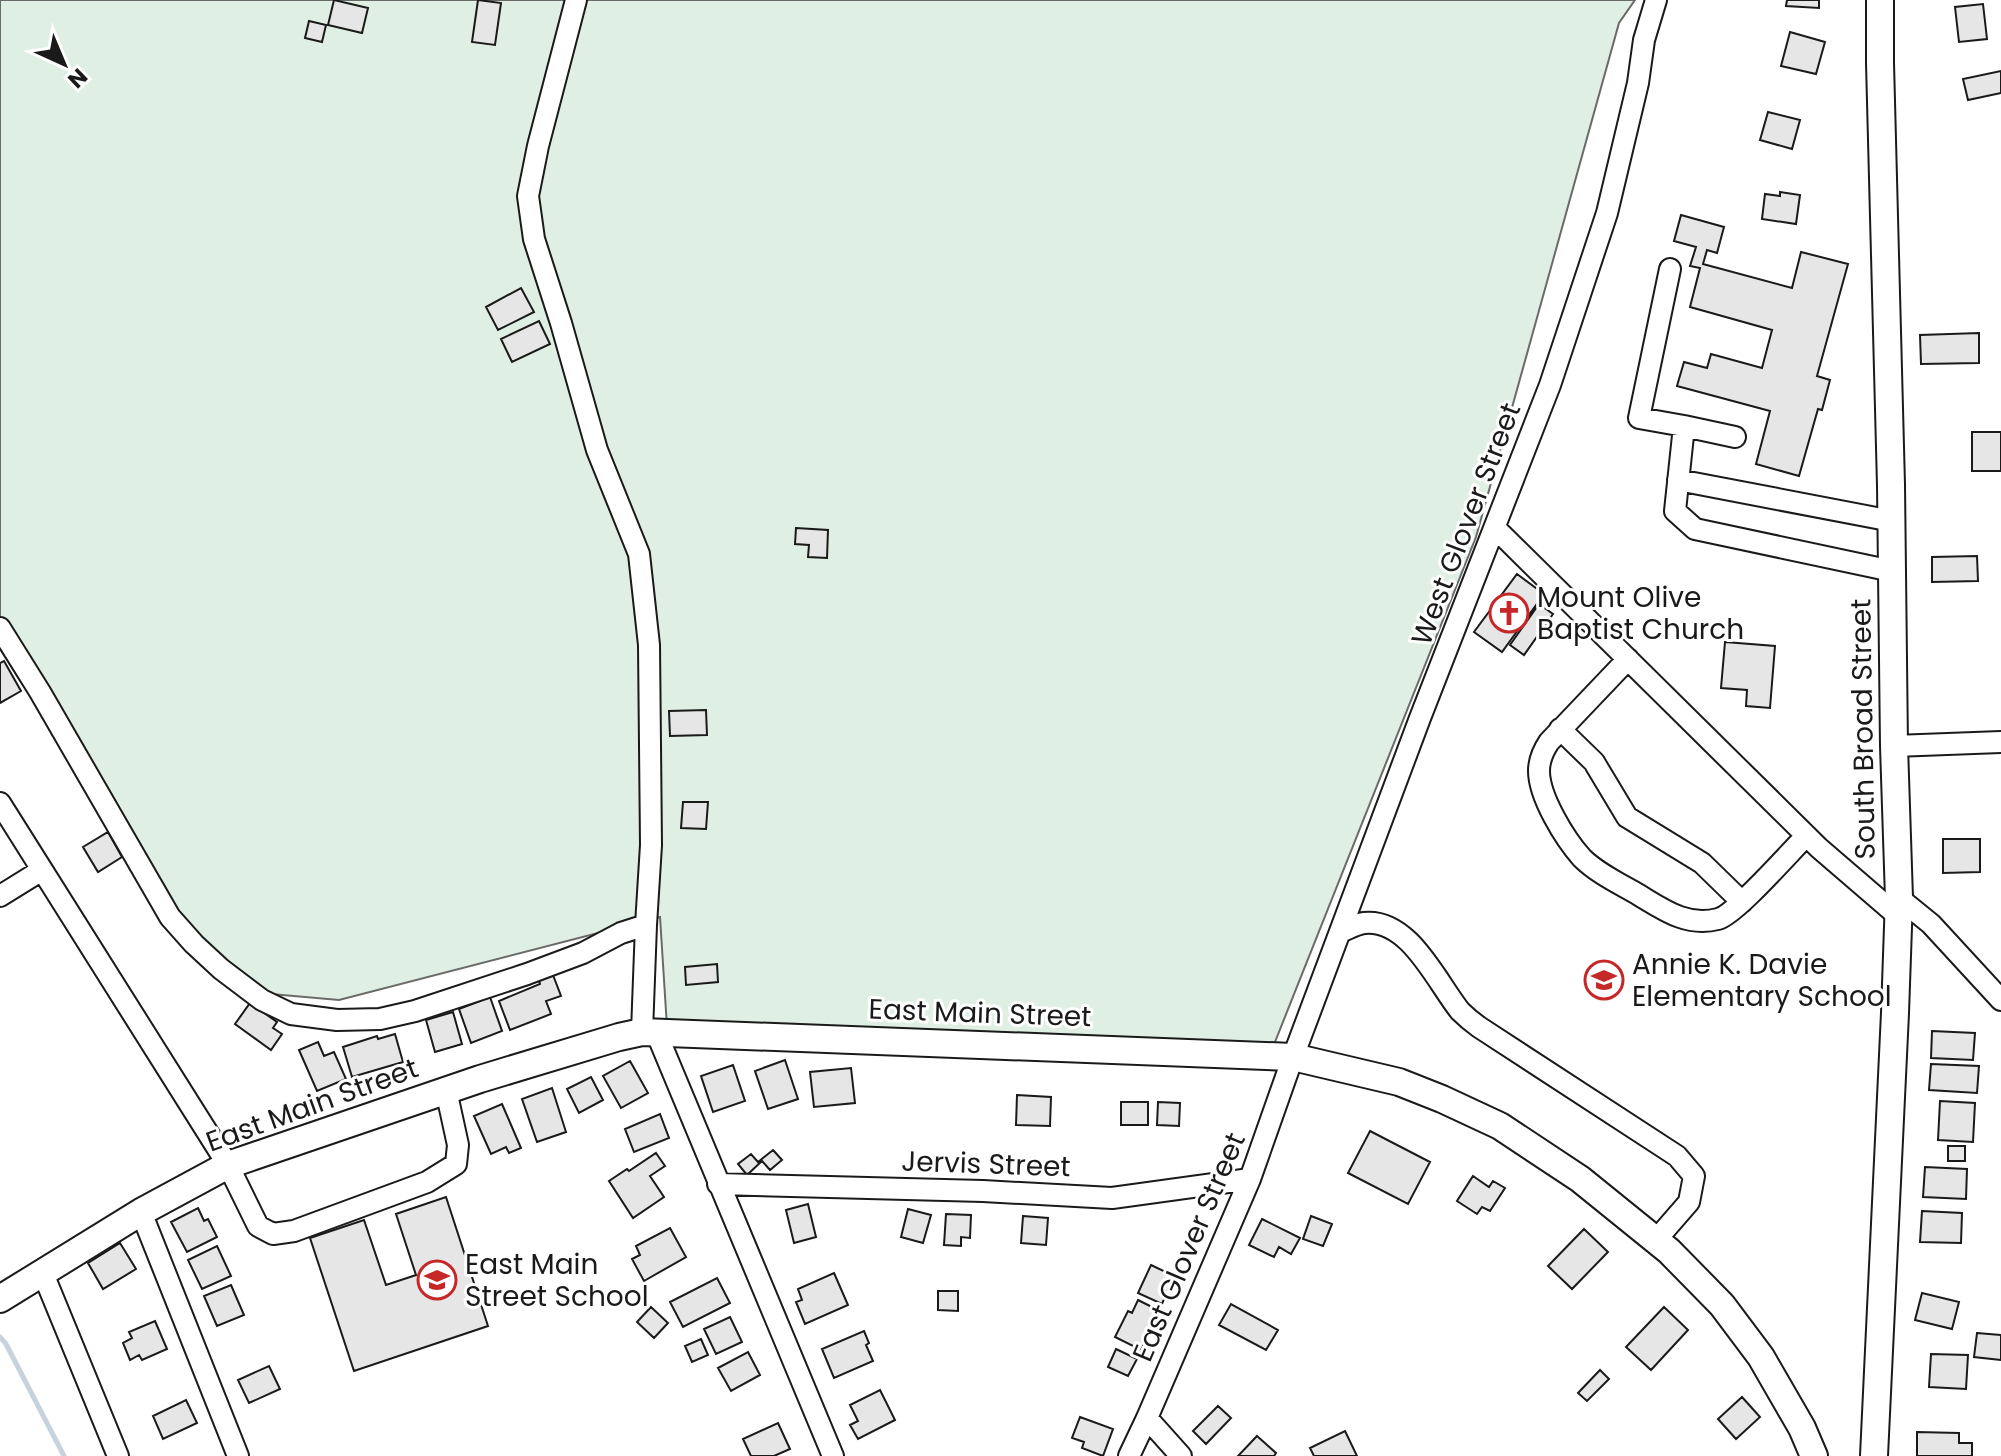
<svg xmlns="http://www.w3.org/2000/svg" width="2001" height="1456" font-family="Poppins,sans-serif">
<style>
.green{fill:#e0efe3;stroke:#6a6a6a;stroke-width:2}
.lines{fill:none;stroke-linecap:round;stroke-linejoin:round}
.stream{stroke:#c6d2dc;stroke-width:5}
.building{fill:#e6e6e6;stroke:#1a1a1a;stroke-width:2}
.minor-casing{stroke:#1a1a1a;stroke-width:24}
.major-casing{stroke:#1a1a1a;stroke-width:30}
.minor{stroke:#fff;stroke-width:20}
.major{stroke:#fff;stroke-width:26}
.labels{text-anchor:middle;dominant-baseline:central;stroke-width:6;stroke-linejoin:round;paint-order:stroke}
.street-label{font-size:28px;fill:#1a1a1a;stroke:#fff}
.poi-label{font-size:28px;fill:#1a1a1a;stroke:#fff;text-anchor:start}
</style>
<rect width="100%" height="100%" fill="#fff"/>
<path class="green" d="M0,0H1635L1619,23L1476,537L1271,1052L667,1027L660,917L339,1000L236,991L185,934L0,643Z"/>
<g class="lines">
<path class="stream" d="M0,1337L6,1344L64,1456"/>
</g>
<path class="building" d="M334,0L368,8L362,33L328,25Z
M478,0L501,3L495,45L472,42Z
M1787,0H1819V8L1786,6Z
M1983,4L1987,39L1959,42L1955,7Z
M309,21L326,25L322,42L305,38Z
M1790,32L1825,42L1816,74L1781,66Z
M2001,71V93L1968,100L1963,79Z
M1768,112L1800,120L1792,149L1760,140Z
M1780,192L1800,195L1796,224L1762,219L1765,194L1780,196Z
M1681,215L1724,227L1717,253L1707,250L1703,264L1792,288L1801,252L1848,264L1817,376L1830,380L1822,410L1818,409L1799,476L1756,464L1770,411L1677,386L1684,362L1707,368L1711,354L1762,368L1772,330L1690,307L1700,268L1690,266L1696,247L1674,241Z
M521,288L534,312L498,330L486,307Z
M539,321L550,344L512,362L501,339Z
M1979,333V363L1921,364L1920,335Z
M1972,432H2001V471H1972Z
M796,528L828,530L827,558L808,557L809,545L795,544Z
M1977,556L1978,581L1932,582V557Z
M1517,574L1544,594L1502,652L1474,632Z
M1539,604L1553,614L1524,655L1510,645Z
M1725,642L1775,646L1770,708L1746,706L1747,690L1721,688Z
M4,661L21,691L0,703V663Z
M706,710L707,735L670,736L669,711Z
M683,802H708L706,829L681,828Z
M108,832L122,857L98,872L83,847Z
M1943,839H1980V872L1943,873Z
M717,964L718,982L686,985L685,967Z
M553,975L561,996L546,1001L551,1014L510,1030L499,1001L540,984L539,980Z
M490,997L502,1031L471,1043L459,1009Z
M250,1003L277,1022L273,1028L282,1034L271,1050L235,1024Z
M453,1012L462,1044L435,1052L426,1020Z
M1932,1031L1975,1033L1973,1060L1931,1058Z
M395,1034L403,1062L352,1077L343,1047L377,1036L378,1039Z
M318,1042L324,1056L334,1052L346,1079L317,1091L299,1050Z
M785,1060L798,1099L768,1109L755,1071Z
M630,1061L648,1093L621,1108L603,1076Z
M1931,1064L1979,1066L1977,1093L1929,1090Z
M733,1065L745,1101L713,1112L701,1076Z
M851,1068L855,1103L814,1107L810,1072Z
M591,1077L603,1100L579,1113L567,1089Z
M552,1088L566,1132L537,1142L522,1099Z
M1017,1095L1051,1097L1050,1126L1016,1125Z
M1940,1101L1975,1103L1973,1142L1938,1140Z
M1121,1102H1148V1125H1121Z
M1158,1102L1180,1103L1179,1126L1157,1125Z
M502,1104L521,1148L509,1153L506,1147L491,1154L474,1116Z
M660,1114L669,1138L634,1152L625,1129Z
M1370,1131L1430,1162L1408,1204L1348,1173Z
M1948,1146H1965V1161H1948Z
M773,1150L782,1160L770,1170L762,1161L747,1175L738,1164L751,1154L758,1162Z
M656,1153L665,1166L650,1176L664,1197L633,1218L609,1181L627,1169L629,1171Z
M1925,1167L1967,1169L1966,1199L1923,1197Z
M1473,1176L1489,1187L1493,1181L1505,1188L1490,1211L1482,1207L1477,1214L1457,1201Z
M446,1197L488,1326L354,1371L310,1238L364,1220L386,1285L416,1275L396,1214Z
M808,1204L816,1237L794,1243L786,1210Z
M198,1208L204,1221L208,1219L217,1237L187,1252L171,1222Z
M908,1209L931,1215L923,1243L901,1237Z
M1922,1211L1962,1213L1961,1243L1920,1242Z
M946,1214L971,1215L970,1238L961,1237V1246L944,1245Z
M1023,1216L1048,1218L1046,1245L1021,1243Z
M1311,1216L1332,1224L1323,1246L1303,1239Z
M1262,1219L1300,1238L1291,1254L1279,1247L1274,1257L1249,1245Z
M670,1228L686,1257L644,1281L632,1259L640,1255L636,1246Z
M1584,1229L1608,1252L1572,1289L1548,1266Z
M120,1243L136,1269L103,1289L88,1263Z
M217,1246L231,1276L202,1289L188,1260Z
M1151,1265L1174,1276L1162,1304L1138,1293Z
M834,1273L848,1305L805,1324L796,1302L802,1300L798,1289Z
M717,1278L730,1303L683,1327L670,1302Z
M231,1285L244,1315L217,1326L204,1296Z
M938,1291H958V1311L938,1310Z
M1922,1293L1959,1302L1952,1329L1915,1320Z
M1138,1300L1160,1311L1141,1350L1115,1337L1128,1311L1132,1313Z
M1231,1304L1278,1330L1266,1350L1219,1325Z
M651,1307L668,1323L654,1338L637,1322Z
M1664,1307L1688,1330L1651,1370L1626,1347Z
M730,1317L742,1342L716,1354L704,1329Z
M155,1321L167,1349L142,1360L139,1355L130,1360L123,1343L132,1338L129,1332Z
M864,1331L869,1343L866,1345L873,1361L834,1378L822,1349Z
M1977,1333L2001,1335V1360L1974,1357Z
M701,1339L708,1355L692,1362L685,1346Z
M1116,1349L1137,1359L1128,1376L1108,1367Z
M748,1352L760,1375L731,1391L718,1368Z
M1931,1354L1968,1355L1966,1389L1929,1387Z
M269,1366L280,1389L249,1403L238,1380Z
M1600,1370L1609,1379L1587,1401L1578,1393Z
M880,1390L895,1420L858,1439L850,1425L858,1421L850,1405Z
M1742,1397L1760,1417L1736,1439L1718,1419Z
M186,1400L197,1423L163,1439L153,1416Z
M1218,1406L1231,1418L1206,1444L1193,1431Z
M1080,1417L1113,1429L1103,1456L1082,1448L1084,1442L1072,1438Z
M778,1423L790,1449L774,1456H751L743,1439Z
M1345,1431L1357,1456H1314L1310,1448Z
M1917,1432L1959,1433V1443H1972V1456H1917Z
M1257,1436L1276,1453L1274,1456H1238Z"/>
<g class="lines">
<defs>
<path id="minor" d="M576,0L538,146L528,196L534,239L561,323L597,450L639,554L649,645L651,845L646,925L642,1032
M1670,269L1639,418L1684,426L1675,511L1695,529L1892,571
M1684,426L1735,437
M1678,480L1892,521
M1495,528L1819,848L1898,916
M0,628L40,692L170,917L194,944L221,969L262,1000L291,1014L337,1020L380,1019L415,1011L527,974L583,953L621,933L646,925
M1628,659L1549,742C1543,751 1539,760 1539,771C1539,797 1565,839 1582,858C1597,873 1620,884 1639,895C1664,910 1687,927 1718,919C1735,915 1790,852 1806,836
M1560,729L1594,762L1627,817L1702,863L1742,902
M1894,746L2001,742
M0,803L228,1165L258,1226L273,1234L294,1231L427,1182L456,1164L458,1145L446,1090
M0,896L42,870
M1899,898L1931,924L2001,1000
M1340,932C1348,929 1356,924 1364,923C1409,918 1436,981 1460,1011C1466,1017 1472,1022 1479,1027L1677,1156L1694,1176L1689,1202L1656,1240
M656,1032L833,1456
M718,1184L983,1191L1112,1198L1250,1179
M141,1212L238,1456
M42,1271L118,1456
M1147,1418L1181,1456
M1129,1456L1147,1418L1250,1179L1293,1057L1420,718L1550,385L1607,213L1638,83L1644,40L1656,0"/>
<path id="major" d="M0,1299L141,1212L228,1165L480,1079L619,1037L642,1032L1293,1057L1399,1082L1442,1099L1500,1126L1580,1179L1669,1251L1722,1305L1761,1357L1802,1428L1814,1456
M1874,1456L1895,1013L1899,898L1894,746L1891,485L1880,63V0"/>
</defs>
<use href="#minor" class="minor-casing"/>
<use href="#major" class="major-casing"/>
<use href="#minor" class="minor"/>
<use href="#major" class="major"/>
</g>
<defs>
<symbol id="church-ring" viewBox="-11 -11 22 22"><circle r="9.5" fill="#fff" stroke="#c62828" stroke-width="1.5"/><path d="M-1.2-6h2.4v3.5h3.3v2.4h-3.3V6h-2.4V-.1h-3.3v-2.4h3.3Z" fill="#c62828"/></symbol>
<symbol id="school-ring" viewBox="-11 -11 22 22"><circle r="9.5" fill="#fff" stroke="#c62828" stroke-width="1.5"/><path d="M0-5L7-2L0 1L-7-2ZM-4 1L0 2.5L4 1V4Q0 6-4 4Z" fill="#c62828"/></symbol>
</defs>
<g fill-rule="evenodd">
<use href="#church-ring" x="1487" y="591" width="44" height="44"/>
<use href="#school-ring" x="1582" y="958" width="44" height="44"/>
<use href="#school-ring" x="415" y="1258" width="44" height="44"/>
</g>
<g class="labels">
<g class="street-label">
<text transform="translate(1466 524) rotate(-69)">West Glover Street</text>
<text transform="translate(1863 729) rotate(-91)">South Broad Street</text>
<text transform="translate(980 1013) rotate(2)">East Main Street</text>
<text transform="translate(312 1105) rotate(-20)">East Main Street</text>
<text transform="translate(986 1164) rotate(2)">Jervis Street</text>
<text transform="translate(1189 1247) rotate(-67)">East Glover Street</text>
</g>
<g class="poi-label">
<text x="1537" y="597">Mount Olive<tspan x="1537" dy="32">Baptist Church</tspan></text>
<text x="1632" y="964">Annie K. Davie<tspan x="1632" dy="32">Elementary School</tspan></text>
<text x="465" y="1264">East Main<tspan x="465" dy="32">Street School</tspan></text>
</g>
</g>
<g transform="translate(64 64) rotate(136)" stroke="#ffffff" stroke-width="6" paint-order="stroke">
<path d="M0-6L14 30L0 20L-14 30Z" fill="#1a1a1a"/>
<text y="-12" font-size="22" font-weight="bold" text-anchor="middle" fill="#1a1a1a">N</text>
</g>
</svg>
